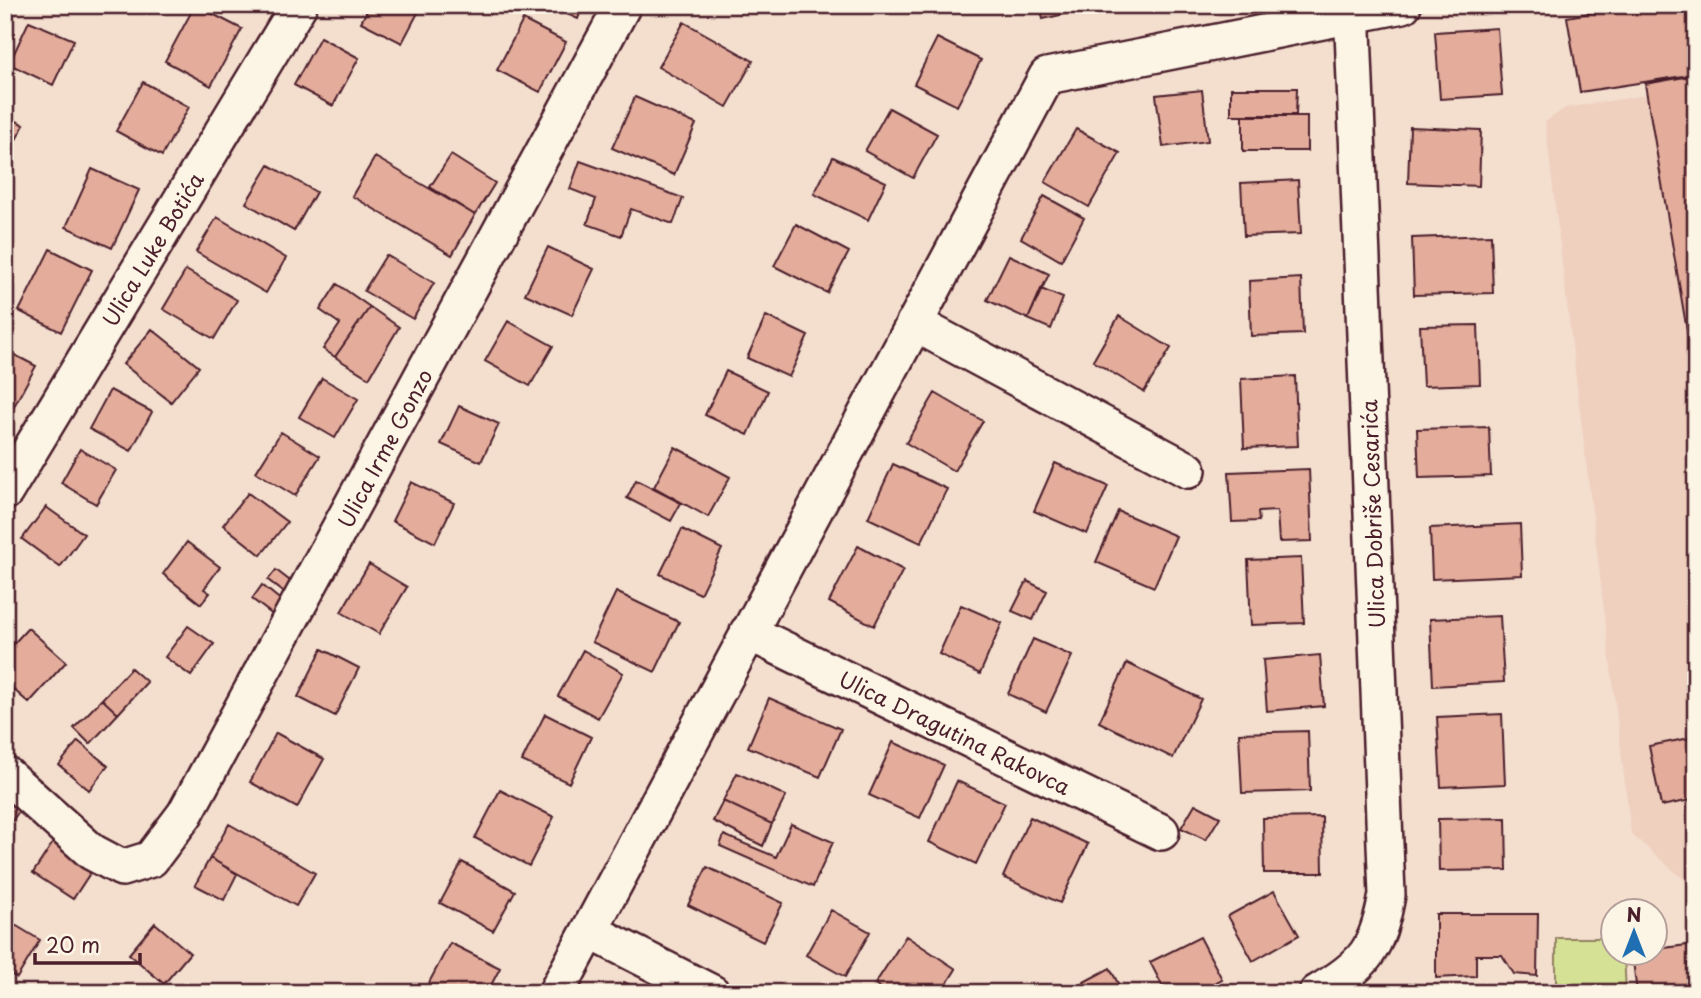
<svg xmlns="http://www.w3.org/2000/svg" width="1701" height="998" font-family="'Playpen Sans',sans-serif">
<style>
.built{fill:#efd0bf}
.green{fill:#d5e194;stroke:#908060;stroke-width:2}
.building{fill:#e3ac9b;stroke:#4a1f2b;stroke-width:2}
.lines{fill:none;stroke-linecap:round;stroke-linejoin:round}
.minor-casing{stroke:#4a1f2b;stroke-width:40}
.minor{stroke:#fcf5e5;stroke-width:35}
.labels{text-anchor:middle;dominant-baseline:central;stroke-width:5;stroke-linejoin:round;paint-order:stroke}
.street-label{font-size:21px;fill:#4a1f2b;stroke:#fcf5e5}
</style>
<rect width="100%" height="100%" fill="#f4dfcf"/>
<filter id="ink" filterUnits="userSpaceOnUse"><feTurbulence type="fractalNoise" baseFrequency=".0143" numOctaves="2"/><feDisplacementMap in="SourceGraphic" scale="14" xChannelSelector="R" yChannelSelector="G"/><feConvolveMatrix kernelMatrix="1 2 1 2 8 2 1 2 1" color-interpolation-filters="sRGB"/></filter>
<g filter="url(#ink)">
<path class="built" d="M1696,87V890L1631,834L1545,122L1565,108Z"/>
<path class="green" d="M1556,938H1613L1614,953H1624L1626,993H1556Z"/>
<path class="building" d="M195,5L242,29L211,86L165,61Z
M370,5H422L402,43L361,22Z
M546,5H583L578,19Z
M1040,5H1086V9L1043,19Z
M1633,5H1696V74L1580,92L1567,17Z
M523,20L566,42L540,92L497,70Z
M29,21L74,40L53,85L9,64Z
M684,22L753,61L727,107L658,67Z
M1497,28L1502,95L1440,99L1435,32Z
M320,37L359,58L333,106L294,85Z
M937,38L981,60L957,106L914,84Z
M1696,75V336L1688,337L1645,84Z
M143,82L189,107L162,156L116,131Z
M1231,88H1297L1296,115H1231Z
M1202,90L1208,141L1163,147L1156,95Z
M635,97L696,124L674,175L612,148Z
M889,108L937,134L913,178L865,151Z
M5,115L24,125L5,160Z
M1243,116H1307V151H1243Z
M1410,127L1481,130L1479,186L1408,183Z
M1076,129L1120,153L1089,207L1045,182Z
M451,155L495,183L475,215L430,187Z
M375,157L475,215L452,255L352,196Z
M833,157L886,182L868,220L814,194Z
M580,161L683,198L673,224L631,209L621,236L587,224L596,199L570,189Z
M269,165L316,192L294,231L246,203Z
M92,169L139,190L112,248L66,227Z
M1298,180L1301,234L1244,236L1241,183Z
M1044,196L1084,218L1061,261L1021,238Z
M217,217L286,258L266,293L196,252Z
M796,224L849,252L827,293L774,266Z
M1491,235L1493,293L1414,295L1412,238Z
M548,247L594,269L572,315L525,294Z
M50,249L92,270L61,332L19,311Z
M386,255L434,283L413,319L364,291Z
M1009,255L1049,274L1028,319L987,300Z
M186,270L237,300L214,339L163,309Z
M1301,278L1303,334L1251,336L1249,281Z
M337,284L370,307L335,357L323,349L340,324L320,310Z
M1041,289L1063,298L1051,329L1028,319Z
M370,307L399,327L369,378L335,357Z
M766,316L808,336L789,377L747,358Z
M1119,316L1171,348L1144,392L1093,361Z
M508,321L553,346L530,386L485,361Z
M1478,325L1480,384L1423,386L1420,326Z
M152,329L199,367L171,402L123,364Z
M1696,336V399L1688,337Z
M5,350L36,366L12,410L5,406Z
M726,371L768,391L748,435L705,415Z
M1295,376L1298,446L1244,448L1241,379Z
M322,378L358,399L335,438L299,417Z
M110,390L152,412L131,451L89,429Z
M935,393L983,421L954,471L906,443Z
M459,406L499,424L481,462L441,444Z
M1489,427L1491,476L1419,478L1417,429Z
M281,432L320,456L295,496L256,472Z
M675,447L730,477L708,517L654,487Z
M80,449L116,470L96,504L61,483Z
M1055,463L1108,486L1087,534L1034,511Z
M893,464L947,489L921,543L868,518Z
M1309,469L1312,541L1279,542L1277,511L1258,512L1259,521L1232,522L1229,472Z
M636,480L681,503L671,521L627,498Z
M411,482L454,503L435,543L392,521Z
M248,493L287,522L261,555L223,525Z
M46,507L84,534L60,567L22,539Z
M1118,511L1176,536L1154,587L1096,562Z
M1520,524L1522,575L1432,579L1430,528Z
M682,529L722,549L700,594L660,574Z
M187,542L220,567L204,589L210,593L201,604L163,574Z
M858,546L903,570L874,626L829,602Z
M1301,558L1304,623L1251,625L1248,560Z
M369,564L407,587L379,634L341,612Z
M276,570L294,584L286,594L268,580Z
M1027,581L1047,591L1033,620L1012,611Z
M262,585L283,602L273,615L252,599Z
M616,592L679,622L655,672L592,642Z
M961,605L1002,623L980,674L939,654Z
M1500,616L1504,682L1433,686L1430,619Z
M188,626L214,644L191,676L165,657Z
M28,628L66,662L29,703L5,682V653Z
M1033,639L1072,656L1046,712L1008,694Z
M322,649L359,668L335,716L298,697Z
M583,650L623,673L598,718L558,696Z
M1320,655L1324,706L1267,711L1263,660Z
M1127,663L1201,699L1173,758L1099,722Z
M131,668L147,682L118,714L102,699Z
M769,698L841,729L820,777L748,747Z
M102,699L118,714L90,744L74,728Z
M545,714L591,737L569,783L522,761Z
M1502,714L1505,784L1441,787L1437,717Z
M1308,731L1310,791L1242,793L1239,733Z
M276,733L324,759L297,808L250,782Z
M1690,738L1696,764V799L1661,806L1649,746Z
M78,741L108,766L89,790L59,765Z
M893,742L944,765L920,818L869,795Z
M737,773L786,796L772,824L723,801Z
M957,781L1005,803L976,864L929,842Z
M5,789L25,803L6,829H5Z
M500,790L554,817L529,866L475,838Z
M723,801L772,824L763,846L713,821Z
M1195,804L1220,817L1206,840L1181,828Z
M1030,817L1088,844L1060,903L1003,877Z
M1322,817L1323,873H1264L1263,818Z
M1506,818L1507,870L1439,871L1438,819Z
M229,824L315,873L296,906L210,858Z
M791,824L833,842L813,887L720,846L724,835L776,857Z
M56,838L96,864L73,899L33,873Z
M210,858L237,874L224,900L195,885Z
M462,862L515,891L493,931L440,903Z
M707,867L783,903L763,942L688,905Z
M1274,891L1299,935L1253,961L1228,916Z
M831,910L870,932L845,977L806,955Z
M1436,914H1538L1537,976L1514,974L1502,955H1476V976L1436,978Z
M5,919L40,940L17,978L5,971Z
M155,923L190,953L164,984L129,954Z
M906,936L956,969L941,993H888L875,984Z
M1200,937L1222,979L1195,993H1166L1150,962Z
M450,943L500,968L487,993L425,990Z
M1696,944V993H1637L1632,953H1656V949Z
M1110,968L1123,993H1090L1084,982Z
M624,982L648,993H619Z"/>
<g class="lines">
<defs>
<path id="minor" d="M914,323L1188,470
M5,492L299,5
M748,632L1161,832
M5,774L92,852L122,868L151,859L185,814L623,5
M590,931L712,993
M556,993L1047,76L1403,5
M1317,993C1365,965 1377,950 1387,895L1352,5"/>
</defs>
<use href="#minor" class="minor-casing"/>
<use href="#minor" class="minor"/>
</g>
</g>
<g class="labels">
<g class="street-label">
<text transform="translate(152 249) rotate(-59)">Ulica Luke Botića</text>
<text transform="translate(384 448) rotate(-62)">Ulica Irme Gonzo</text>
<text transform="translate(1372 514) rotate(-92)">Ulica Dobriše Cesarića</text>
<text transform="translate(955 732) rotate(26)">Ulica Dragutina Rakovca</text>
</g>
</g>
<rect width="1701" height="998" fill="none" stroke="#fcf5e5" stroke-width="28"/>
<rect x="14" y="14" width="1673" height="970" fill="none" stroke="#4a1f2b" stroke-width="2.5" filter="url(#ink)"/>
<g transform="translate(1634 932)"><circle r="33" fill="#fcf5e5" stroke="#b59f9b" stroke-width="2"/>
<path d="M0-5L12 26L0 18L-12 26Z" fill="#1f6fb2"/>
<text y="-10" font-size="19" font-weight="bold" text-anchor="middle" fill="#4a1f2b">N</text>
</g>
<path d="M35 953v10h105v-10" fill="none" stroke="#4a1f2b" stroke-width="3.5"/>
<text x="46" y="953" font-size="21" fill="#4a1f2b" stroke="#fcf5e5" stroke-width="5" paint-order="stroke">20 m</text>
</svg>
